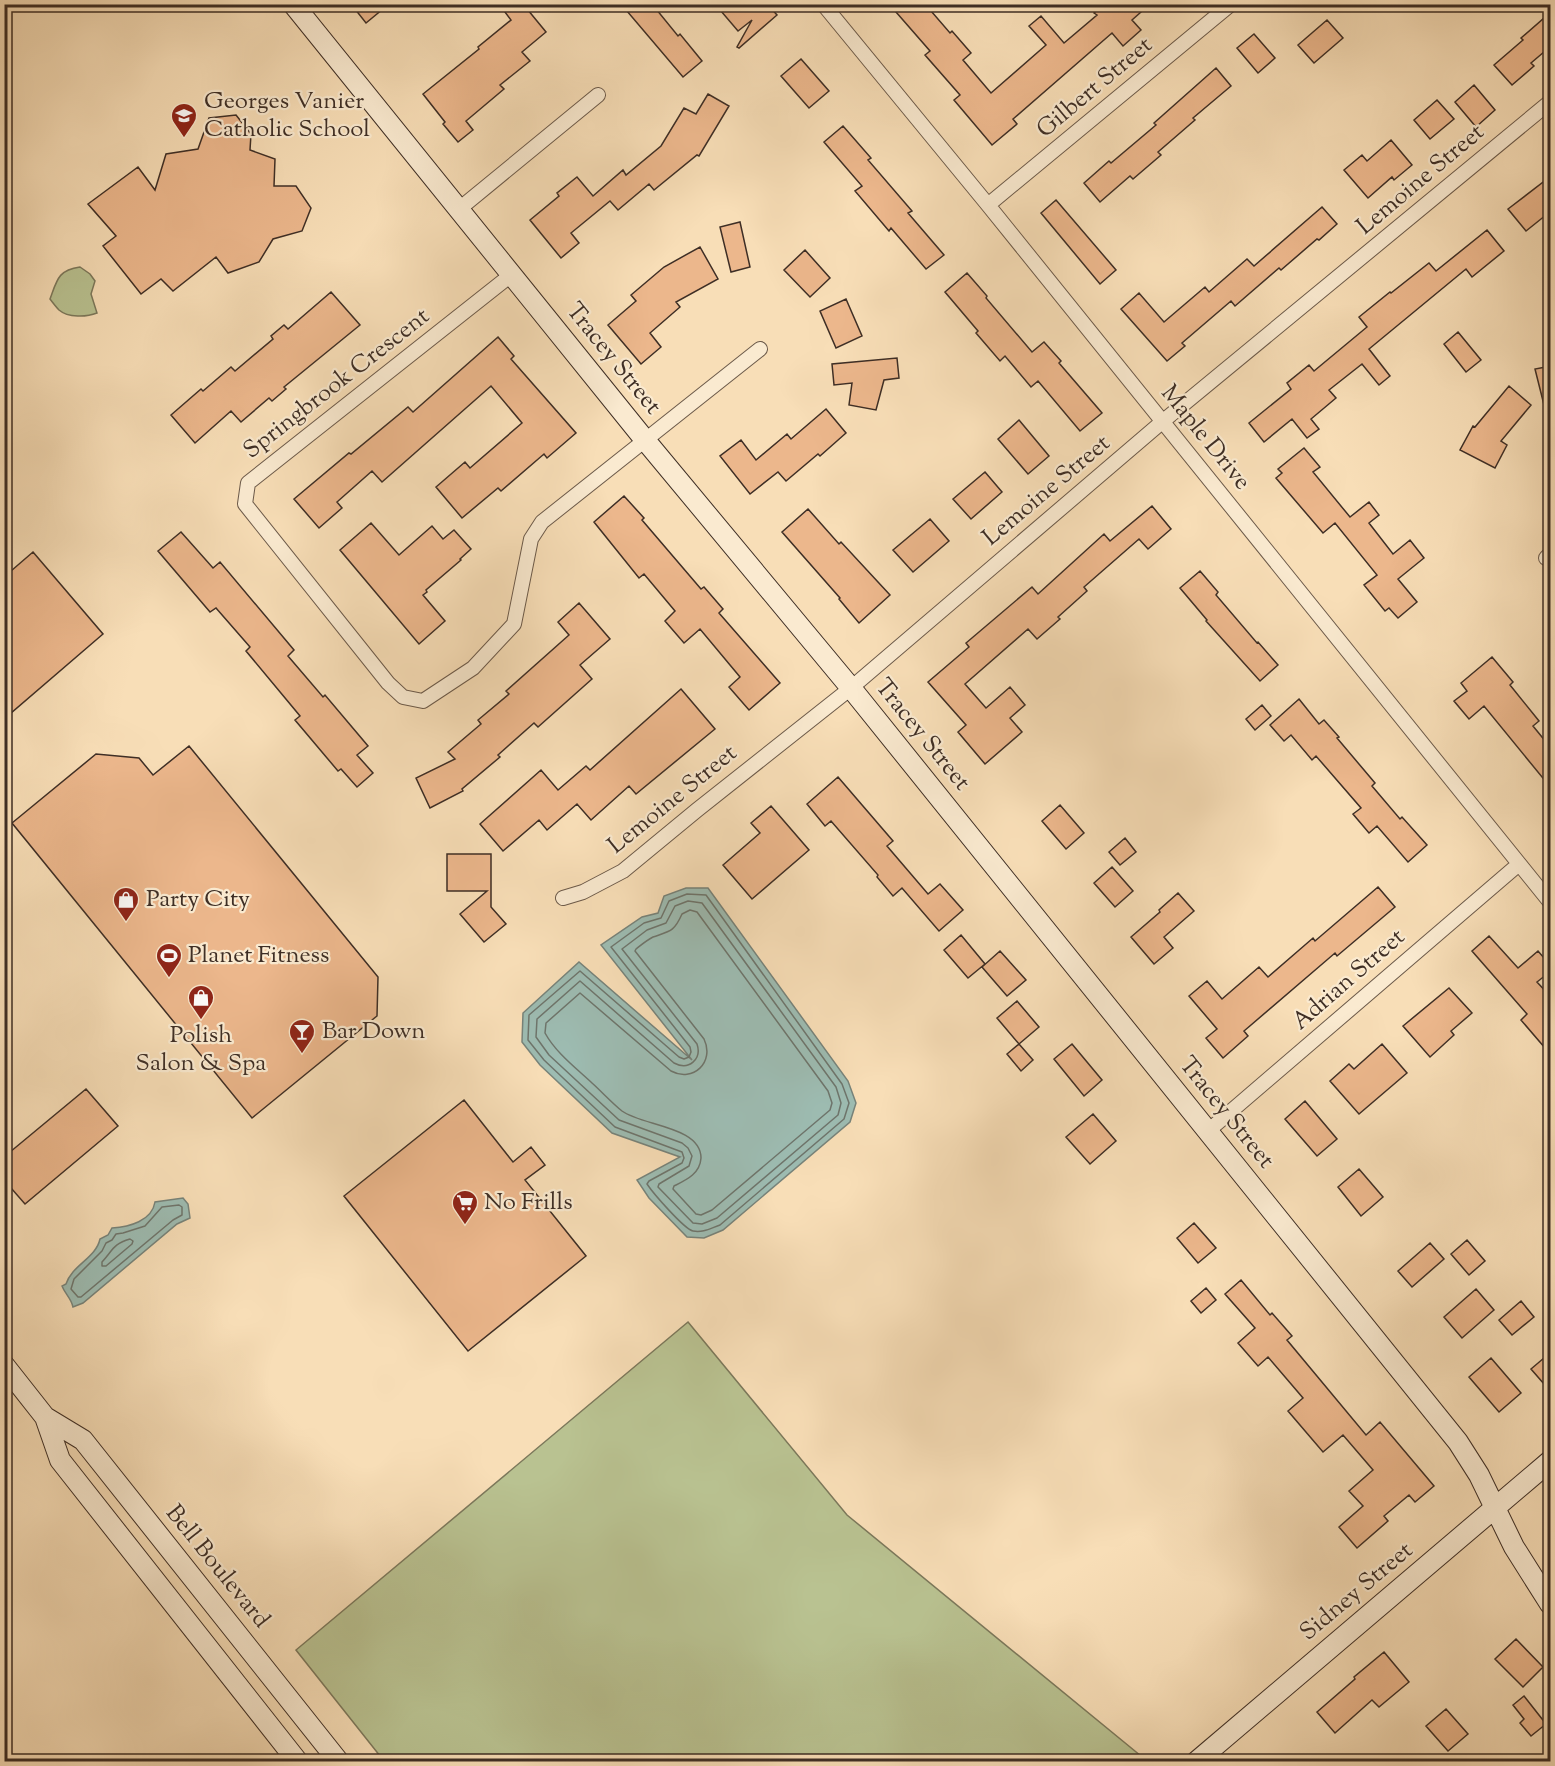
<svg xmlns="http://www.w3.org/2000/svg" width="1555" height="1766" font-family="'Sorts Mill Goudy',serif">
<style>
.green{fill:#b9c291;stroke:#7c785b;stroke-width:1.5}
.water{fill:#9dbcb2;stroke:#77837a;stroke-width:1.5}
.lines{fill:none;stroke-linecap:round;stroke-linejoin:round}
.shore{stroke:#6e756c;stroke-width:1.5}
.building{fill:#ecb78c;stroke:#3e2e25;stroke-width:1.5}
.street-casing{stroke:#6c5a4a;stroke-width:16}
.secondary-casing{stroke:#3e2e25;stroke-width:22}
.street{stroke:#faead0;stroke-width:14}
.secondary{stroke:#faead0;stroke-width:20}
.labels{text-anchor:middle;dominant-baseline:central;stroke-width:4.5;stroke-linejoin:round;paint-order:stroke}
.street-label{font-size:24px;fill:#3e2e25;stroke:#faead0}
.poi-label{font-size:24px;fill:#3e2e25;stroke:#faead0;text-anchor:start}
</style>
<rect width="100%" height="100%" fill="#f8deb7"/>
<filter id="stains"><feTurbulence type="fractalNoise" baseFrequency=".00333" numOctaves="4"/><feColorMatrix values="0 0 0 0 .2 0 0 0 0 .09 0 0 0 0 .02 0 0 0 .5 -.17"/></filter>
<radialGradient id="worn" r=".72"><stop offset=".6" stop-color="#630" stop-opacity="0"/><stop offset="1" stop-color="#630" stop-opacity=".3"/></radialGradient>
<path class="green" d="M80,267L90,274L95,281L91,294L97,313C87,317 68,318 59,310C56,307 53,303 50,299C57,280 58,270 80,267Z
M688,1322L847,1515L1141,1756L1135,1762L384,1761L296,1650Z"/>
<path class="water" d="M686,888H708L848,1081L856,1103L850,1122L723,1230L704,1238L687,1237L649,1198L637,1180L680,1157L612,1133L540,1065L522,1042L523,1013L579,962L692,1060L601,945L642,917L658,913L664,896Z
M183,1198L188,1204L190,1218L177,1224L83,1303L73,1307C71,1298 65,1294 62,1286L66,1284C72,1265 96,1258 100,1239L108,1235L112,1228C129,1227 152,1221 155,1202Z"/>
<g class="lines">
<path class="shore" d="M687,894L706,895L842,1084L849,1103L844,1119L720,1225C711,1228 703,1233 693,1231C684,1229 653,1193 647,1184L649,1181L682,1163L684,1158L682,1152L615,1127L544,1060L528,1040L529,1015L580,971L679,1057L684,1059L689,1057L691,1052L690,1047L611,947L644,923L661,918L669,901Z
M688,901L702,903L836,1087L841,1103L838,1115L717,1218L702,1224L693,1223L658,1187L659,1184L689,1166L692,1156L688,1148L682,1143L619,1120L549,1055L536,1037L537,1019L580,981L674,1063C689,1071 702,1059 697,1044L622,949L647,930L666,923L675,906Z
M690,910L697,912L828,1091L832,1103L830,1110L712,1210L701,1215L696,1214L673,1189L674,1186C686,1180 700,1174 701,1158C701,1126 642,1126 622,1111C612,1103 602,1092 592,1083C576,1068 556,1053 545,1033L546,1023L580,993L671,1071C693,1083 715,1062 704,1039L635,951L636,949C641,945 647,940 653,937C670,931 674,932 682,914Z
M179,1205L182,1207V1215L173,1220L81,1297H78L71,1289L74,1279L102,1251L106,1243L112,1240L116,1234L123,1233L145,1226L162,1207Z
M130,1239L133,1241L132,1244L106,1266H102V1262C113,1250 113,1244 130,1239Z"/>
</g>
<path class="building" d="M351,4H389L366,23Z
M499,4H523L546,32L522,52L530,61L500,85L504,89L466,121L473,130L458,142L443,124L445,122L423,94L479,49L478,47L511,20Z
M621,4H652L678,36L680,34L702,61L683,77Z
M715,4H771L769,6L777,15L739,48L737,47L752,20L738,31Z
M904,4H925L950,33L952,31L971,53L963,60L991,93L1046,45L1029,26L1041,16L1064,43L1097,15L1094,13L1104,4H1150L1132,20L1141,30L1123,46L1112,33L1013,119L1017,124L992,145L954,100L960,95L925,55L930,51L896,12Z
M1551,12V46L1531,63L1534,66L1512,85L1494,65L1523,40L1521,38Z
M1327,20L1343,38L1314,63L1298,45Z
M1254,34L1275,58L1258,73L1237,48Z
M801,59L829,91L809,108L781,76Z
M1216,68L1231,86L1193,118L1195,120L1158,152L1161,155L1133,179L1130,176L1100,202L1084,183L1109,161L1111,163L1156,125L1154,123Z
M1474,85L1495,110L1476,127L1455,102Z
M708,94L729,106L699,156L697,155L654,190L649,184L618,210L610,201L571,233L579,243L561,258L530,220L559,196L557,193L577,177L593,196L623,170L626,175L661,146L684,108L696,114Z
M1437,100L1454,119L1430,139L1414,120Z
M236,115L251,134L250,150L275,159L274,186H296L311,208L302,231L273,239L259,262L228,273L216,257L173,291L161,279L141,294L103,246L116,236L88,204L138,167L155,190L166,154L198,149L209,118Z
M843,126L871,158L868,160L912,211L908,213L944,255L926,269L891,228L889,231L855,191L862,186L824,142Z
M1391,140L1412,165L1394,180L1392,177L1368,198L1344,170L1362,155L1367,161Z
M1551,176V211L1526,231L1508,209Z
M1056,200L1116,270L1100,284L1041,213Z
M1322,207L1337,224L1319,240L1317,239L1281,270L1279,268L1235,306L1231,301L1182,343L1185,346L1167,361L1121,309L1139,293L1164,322L1205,287L1209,292L1247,259L1254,266Z
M740,222L750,267L731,272L720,227Z
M1487,230L1504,251L1472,277L1466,269L1369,349L1390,376L1379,385L1362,364L1329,390L1336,398L1311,419L1319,429L1307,438L1292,419L1264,442L1249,423L1291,389L1287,383L1309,365L1314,371L1367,327L1359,317L1390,292L1391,293L1429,263L1436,271Z
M700,247L718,279L676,302L680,307L650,333L661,347L641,364L608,325L636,301L631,295L664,267Z
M805,250L830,278L810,297L784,270Z
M967,273L987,296L986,298L1032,352L1044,342L1061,361L1059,363L1102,413L1080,431L1038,381L1031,387L1005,356L1000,361L976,333L978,331L945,292Z
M331,292L360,325L284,387L286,389L272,401L269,398L241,422L231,411L195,443L171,415L201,389L203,391L231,367L235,371L273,339L271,336L284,325L288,329Z
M846,299L862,336L836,348L820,311Z
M1458,332L1481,360L1466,372L1444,344Z
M498,337L514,356L511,359L576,433L547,458L544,454L501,491L498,488L462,518L436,487L465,462L470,468L522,423L491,386L382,482L372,471L337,502L342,508L319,528L294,499L349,453L351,454L408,407L413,412Z
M897,358L899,378L884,380L876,410L849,405L852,383L834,385L832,364Z
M1551,366V409H1545L1535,369Z
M1509,386L1531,405L1501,441L1507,445L1495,468L1460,450L1473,426L1475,427Z
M826,409L846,433L820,456L818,454L786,481L778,472L750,494L720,456L741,440L756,460L787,434L791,439Z
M1019,420L1049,456L1028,474L998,439Z
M1304,448L1320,467L1313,472L1350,517L1369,502L1379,515L1369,523L1393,554L1410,540L1424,558L1398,579L1417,602L1398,618L1389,608L1385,611L1364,585L1377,575L1335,523L1323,533L1276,478L1282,473L1278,469Z
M985,472L1002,492L971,519L953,499Z
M624,496L644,518L642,520L701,589L704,587L723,609L719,613L780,683L749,710L729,687L740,677L700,629L684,643L665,621L675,611L644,574L639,578L594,522Z
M1152,506L1171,529L1148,549L1139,539L1084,587L1087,591L1058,617L1060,619L1037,639L1028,629L965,684L986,708L1010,687L1025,705L1010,718L1022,732L985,764L958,732L966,725L928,682L969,647L966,643L1032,587L1038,594L1104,534L1110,541Z
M808,509L839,544L841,542L890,595L859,623L839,599L840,598L782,532Z
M930,519L949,541L913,572L893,550Z
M371,523L399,555L432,526L443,539L454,530L471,549L460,559L461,560L426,590L427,592L423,595L445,621L419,644L340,550Z
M181,532L213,568L220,562L294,650L288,656L323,697L325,695L368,746L357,755L373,773L357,787L341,769L338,771L295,720L300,716L246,651L250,647L216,608L210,612L158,551Z
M33,552L103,634L4,719V577Z
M1200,571L1218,592L1216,595L1257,643L1258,642L1278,665L1260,681L1206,621L1207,620L1180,588Z
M579,603L610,639L580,665L592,679L538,727L534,723L498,755L500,757L462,789L463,791L430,808L416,778L455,759L448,752L481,724L478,720L509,694L506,691L569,635L558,622Z
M1492,657L1513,682L1510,685L1539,721L1533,726L1551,748V788L1484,706L1469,719L1454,701L1467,691L1461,683Z
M681,689L715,729L636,794L629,786L591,820L577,804L547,830L539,820L503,851L480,824L541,770L558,790L586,766L590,770Z
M1299,699L1319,724L1324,720L1339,737L1337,738L1375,783L1372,786L1400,819L1402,817L1427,845L1408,862L1377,826L1369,833L1353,814L1361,808L1316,756L1312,760L1291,735L1284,741L1270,725Z
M1262,705L1271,716L1255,730L1246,719Z
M189,746L378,977L377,1016L252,1118L12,823L96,754L139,758L153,775Z
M838,777L893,841L887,846L928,894L940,884L963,910L939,931L902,888L893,896L877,877L878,875L831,821L825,826L807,804Z
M1060,805L1084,833L1066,849L1042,821Z
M771,806L809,850L752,899L723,865L760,833L751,823Z
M1125,838L1136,852L1120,865L1109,852Z
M447,854H491V907L506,924L484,942L460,914L487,891H447Z
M1112,867L1133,891L1115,907L1094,883Z
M1378,887L1395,907L1337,956L1335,953L1244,1031L1248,1036L1223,1058L1206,1038L1217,1029L1189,996L1207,981L1222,999L1259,967L1268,977L1313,938L1315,941Z
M1178,893L1194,911L1164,937L1173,948L1154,964L1131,937L1160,912L1159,910Z
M961,935L985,964L968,978L944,950Z
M1489,936L1518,968L1538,951L1551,966V971L1537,982L1551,997V1055L1521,1020L1527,1014L1472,951Z
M1000,951L1026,980L1007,996L982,967Z
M1449,988L1472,1013L1451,1031L1454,1035L1430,1057L1403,1026Z
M1017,1001L1039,1027L1019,1044L997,1018Z
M1019,1044L1033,1060L1021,1071L1007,1054Z
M1072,1044L1102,1080L1084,1096L1054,1059Z
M1382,1044L1407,1073L1359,1114L1330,1081L1349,1064L1354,1069Z
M86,1089L118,1126L25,1204L4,1180V1157Z
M464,1100L513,1162L531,1147L545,1165L525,1180L586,1256L468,1351L344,1196Z
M1305,1101L1337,1139L1317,1156L1285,1119Z
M1093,1114L1116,1141L1090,1164L1066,1137Z
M1359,1169L1383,1197L1361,1216L1338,1187Z
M1194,1223L1216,1248L1198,1263L1177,1238Z
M1467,1240L1485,1261L1469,1275L1451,1254Z
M1430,1243L1444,1259L1412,1287L1398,1271Z
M1241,1280L1270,1315L1272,1313L1292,1336L1287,1340L1366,1435L1380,1422L1434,1486L1415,1502L1409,1495L1384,1516L1388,1521L1357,1548L1339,1527L1363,1506L1349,1491L1373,1470L1343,1435L1323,1452L1288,1411L1303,1398L1268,1357L1258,1366L1238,1343L1255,1328L1225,1294Z
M1206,1288L1216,1300L1201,1313L1191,1301Z
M1476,1289L1494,1310L1462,1338L1444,1317Z
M1521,1301L1534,1317L1512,1335L1499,1320Z
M1551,1352V1392L1531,1369Z
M1491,1358L1521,1393L1499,1412L1469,1377Z
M1516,1639L1543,1667L1523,1687L1495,1659Z
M1384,1652L1409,1682L1379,1707L1372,1700L1335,1733L1317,1712L1355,1679L1354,1677Z
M1524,1696L1546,1724L1531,1736L1520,1723L1524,1719L1513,1705Z
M1446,1709L1468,1734L1448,1751L1426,1726Z"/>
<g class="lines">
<defs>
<path id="street" d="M823,4L988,205L1550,902
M988,205L1231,4
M458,210L598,95
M511,275L248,483L245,504L388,683L403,697L423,701L473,668L514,624L531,539L542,522L760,349
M1546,558L1550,554
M563,898L583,892L623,871L697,810L851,688L1162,422L1550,102
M1208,1131L1519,864"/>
<path id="secondary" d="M293,4L645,440L851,688L1458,1442L1479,1475L1514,1547L1550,1604
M4,1365L45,1417L60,1460L298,1762
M45,1417L83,1440L339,1762
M1196,1762L1550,1461"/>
</defs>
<use href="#street" class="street-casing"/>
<use href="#secondary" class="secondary-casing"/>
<use href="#street" class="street"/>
<use href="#secondary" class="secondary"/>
</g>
<defs>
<symbol id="school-pin" viewBox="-11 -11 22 30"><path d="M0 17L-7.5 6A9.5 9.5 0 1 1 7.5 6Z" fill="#8f2418" stroke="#faead0"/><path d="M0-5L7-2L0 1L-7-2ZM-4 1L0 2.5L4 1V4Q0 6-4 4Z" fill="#fff"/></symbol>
<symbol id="shop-pin" viewBox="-11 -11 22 30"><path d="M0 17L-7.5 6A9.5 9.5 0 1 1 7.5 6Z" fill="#8f2418" stroke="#faead0"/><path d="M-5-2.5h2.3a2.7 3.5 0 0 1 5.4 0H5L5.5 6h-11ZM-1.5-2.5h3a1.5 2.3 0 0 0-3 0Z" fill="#fff"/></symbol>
<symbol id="stadium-pin" viewBox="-11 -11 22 30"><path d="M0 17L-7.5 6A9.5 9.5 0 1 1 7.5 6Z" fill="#8f2418" stroke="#faead0"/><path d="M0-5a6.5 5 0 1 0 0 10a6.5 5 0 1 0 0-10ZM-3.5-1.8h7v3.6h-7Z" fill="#fff"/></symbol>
<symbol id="bar-pin" viewBox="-11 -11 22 30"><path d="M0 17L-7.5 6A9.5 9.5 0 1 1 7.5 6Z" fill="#8f2418" stroke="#faead0"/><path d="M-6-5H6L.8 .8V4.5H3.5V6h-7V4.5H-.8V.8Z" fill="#fff"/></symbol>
<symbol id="supermarket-pin" viewBox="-11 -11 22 30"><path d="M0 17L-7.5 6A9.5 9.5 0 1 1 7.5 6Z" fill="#8f2418" stroke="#faead0"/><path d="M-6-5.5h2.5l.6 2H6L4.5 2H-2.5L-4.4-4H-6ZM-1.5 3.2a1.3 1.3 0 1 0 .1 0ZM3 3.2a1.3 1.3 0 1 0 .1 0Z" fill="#fff"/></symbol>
</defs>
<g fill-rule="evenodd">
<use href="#school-pin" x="169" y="101" width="30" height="40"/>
<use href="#shop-pin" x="111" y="885" width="30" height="40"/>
<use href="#stadium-pin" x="154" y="941" width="30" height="40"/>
<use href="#shop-pin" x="186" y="983" width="30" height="40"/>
<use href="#bar-pin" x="287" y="1017" width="30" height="40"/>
<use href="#supermarket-pin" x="450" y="1188" width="30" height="40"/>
</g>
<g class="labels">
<g class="street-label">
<text transform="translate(1095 88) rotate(-40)">Gilbert Street</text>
<text transform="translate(1421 180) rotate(-40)">Lemoine Street</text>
<text transform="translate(613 359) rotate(51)">Tracey Street</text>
<text transform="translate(337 384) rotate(-38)">Springbrook Crescent</text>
<text transform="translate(1205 438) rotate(51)">Maple Drive</text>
<text transform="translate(1047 491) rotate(-40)">Lemoine Street</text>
<text transform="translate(922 735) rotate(51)">Tracey Street</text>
<text transform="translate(673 800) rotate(-39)">Lemoine Street</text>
<text transform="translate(1349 980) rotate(-41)">Adrian Street</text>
<text transform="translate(1226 1113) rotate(51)">Tracey Street</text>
<text transform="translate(217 1567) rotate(51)">Bell Boulevard</text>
<text transform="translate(1357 1592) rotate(-40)">Sidney Street</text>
</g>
<g class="poi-label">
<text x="204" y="102">Georges Vanier<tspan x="204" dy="28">Catholic School</tspan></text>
<text x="146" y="900">Party City</text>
<text x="188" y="956">Planet Fitness</text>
<text x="322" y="1032">Bar Down</text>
<text x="201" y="1036" text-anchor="middle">Polish<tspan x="201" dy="28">Salon &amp; Spa</tspan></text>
<text x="484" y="1203">No Frills</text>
</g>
</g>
<rect width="1555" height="1766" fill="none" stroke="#f8deb7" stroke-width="24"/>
<rect x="6" y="6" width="1543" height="1754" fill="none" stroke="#3e2e25" stroke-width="3"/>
<rect x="12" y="12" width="1531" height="1742" fill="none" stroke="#3e2e25" stroke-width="1.5"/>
<rect width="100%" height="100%" filter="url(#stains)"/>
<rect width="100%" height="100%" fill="url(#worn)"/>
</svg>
